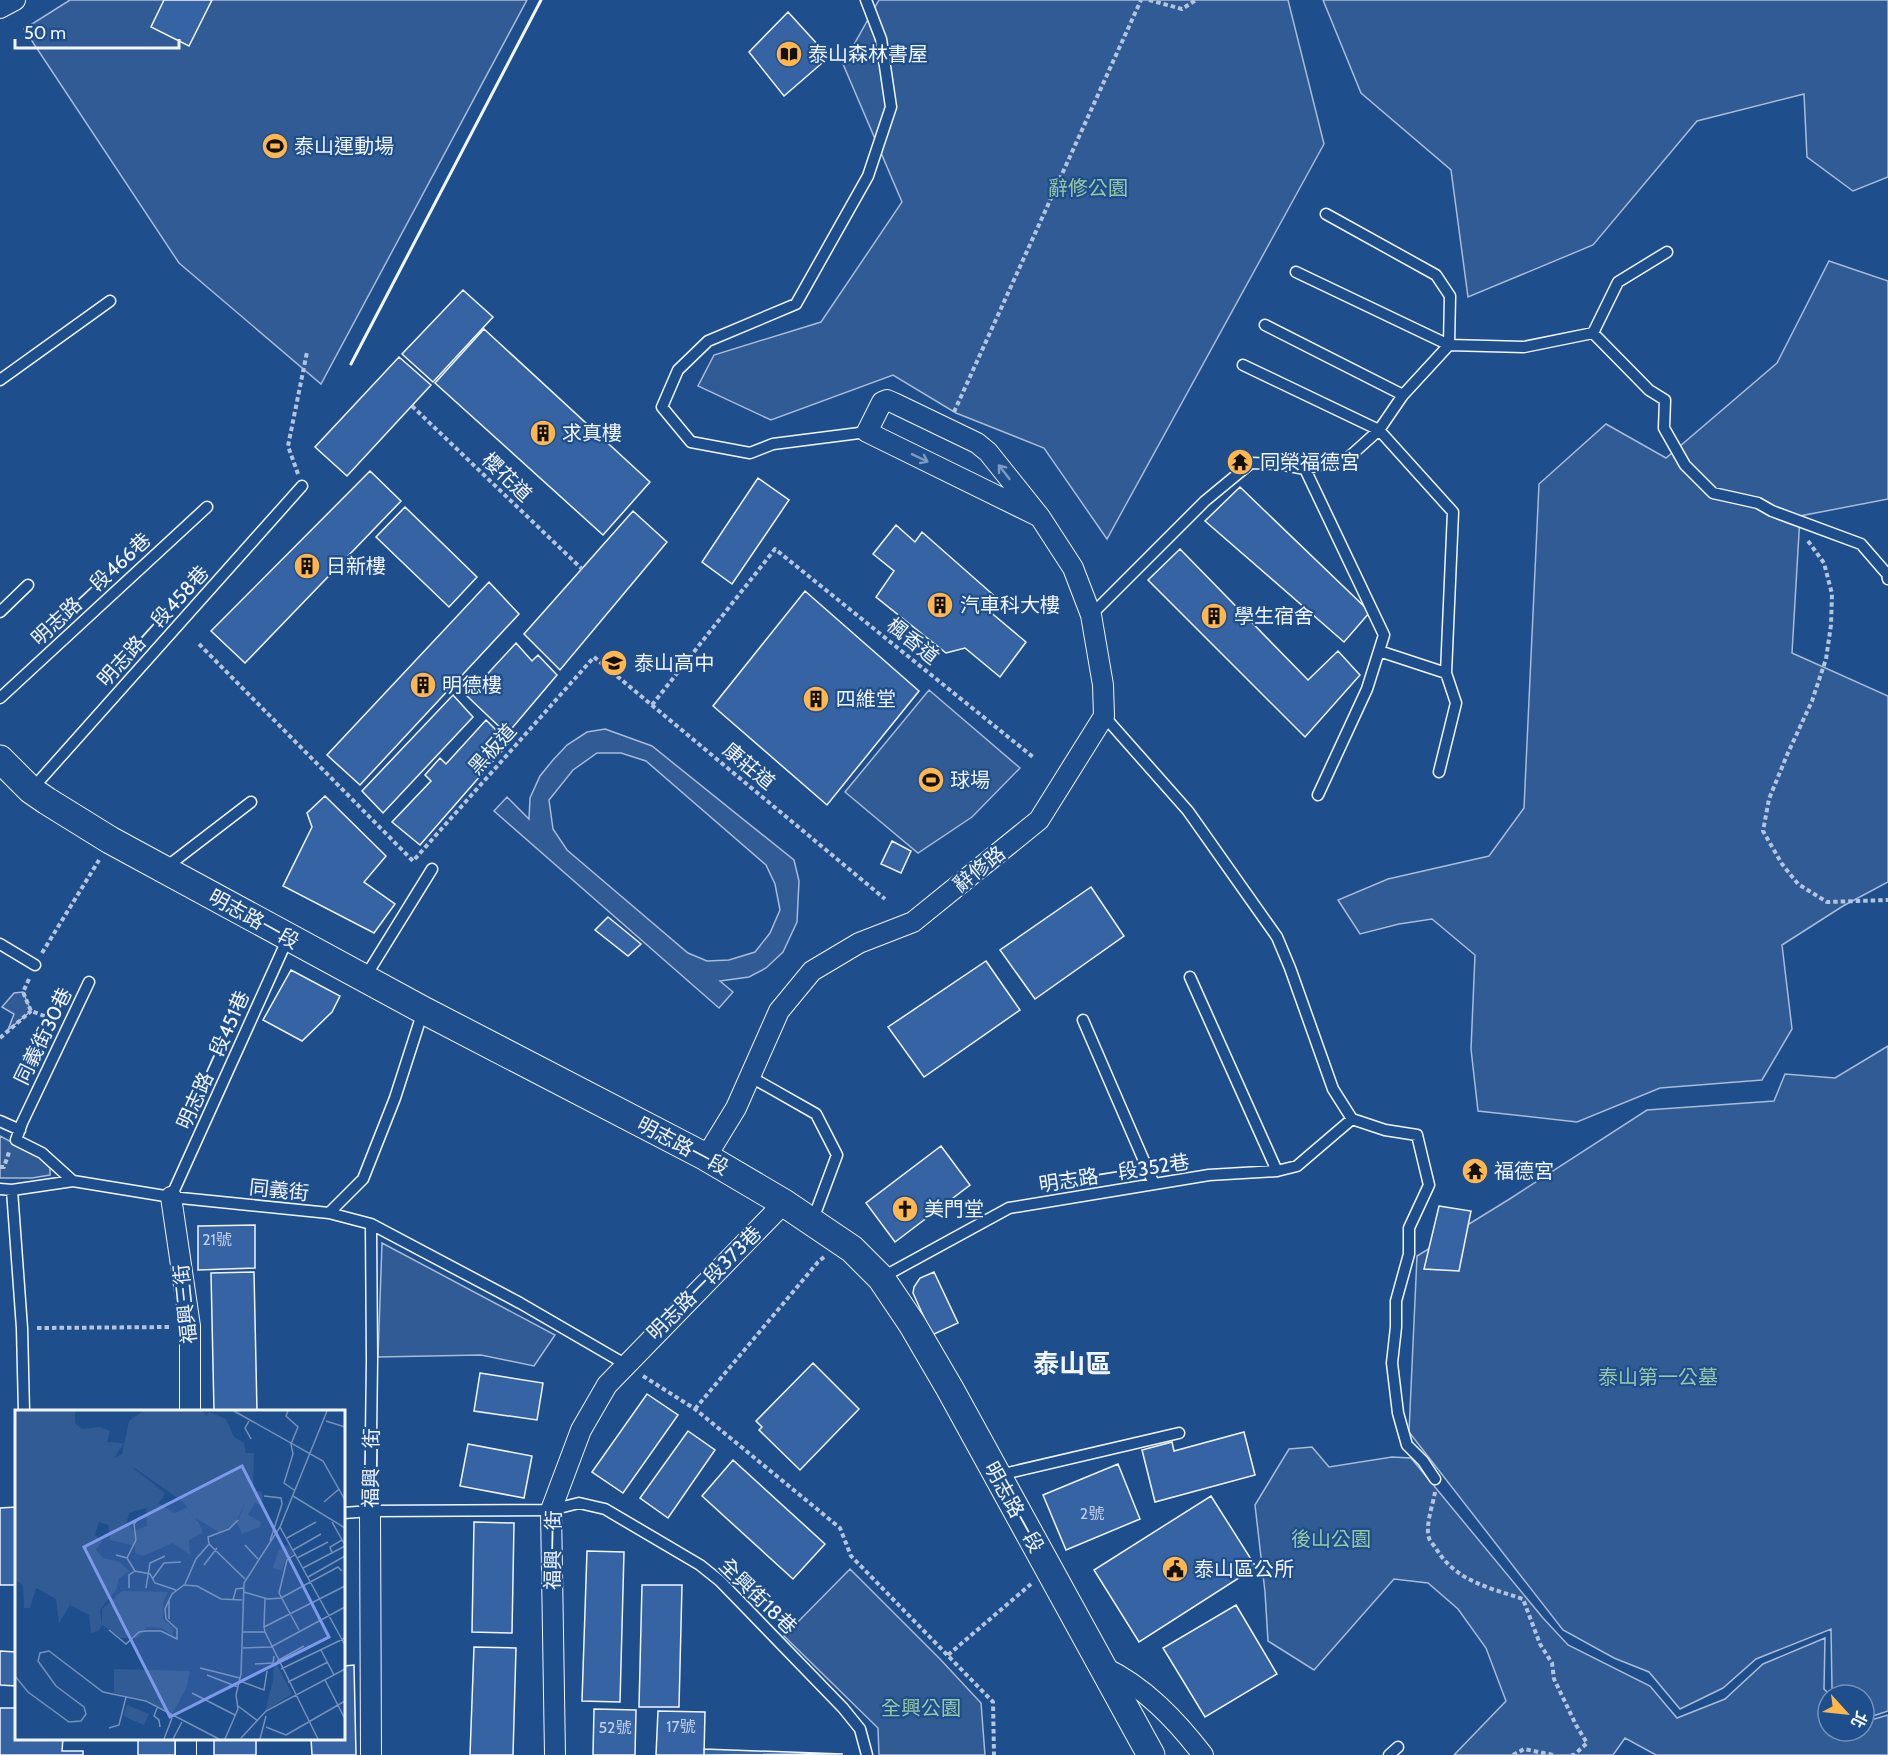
<svg xmlns="http://www.w3.org/2000/svg" width="1888" height="1755" font-family="Cabin,'Noto Sans TC',sans-serif">
<style>
.built{fill:#305b95;stroke:#a8bbd7;stroke-width:1.5;fill-rule:evenodd}
.building{fill:#3563a3;stroke:#f2f6ff;stroke-width:1.5}
.lines{fill:none;stroke-linecap:round;stroke-linejoin:round}
.lane-casing{stroke:#f2f6ff;stroke-width:13}
.street-casing{stroke:#f2f6ff;stroke-width:22}
.secondary-casing{stroke:#f2f6ff;stroke-width:29}
.path{stroke:#b3c4dc;stroke-width:4;stroke-dasharray:4.5 3;stroke-linecap:butt}
.lane{stroke:#1f4e8c;stroke-width:10}
.street{stroke:#1f4e8c;stroke-width:20}
.secondary{stroke:#1f4e8c;stroke-width:27}
.wall{stroke:#f2f6ff;stroke-width:3}
.oneway{stroke:#7e9ac0}
.labels{text-anchor:middle;dominant-baseline:central;stroke-width:4.5;stroke-linejoin:round;paint-order:stroke}
.number-label{font-size:16px;fill:#c3d1e8}
.poi-label{font-size:20px;fill:#f2f6ff;stroke:#1f4e8c;text-anchor:start}
.park-label{font-size:20px;fill:#97c8a6;stroke:#1f4e8c}
.street-label{font-size:20px;fill:#f2f6ff;stroke:#1f4e8c}
.district-label{font-size:26px;font-weight:bold;fill:#f2f6ff;stroke:#1f4e8c}
.inset-road{fill:none;stroke:#7391ba;stroke-width:1.5}
.view{fill:#7d9aea;fill-opacity:0.15;stroke:#7d9aea;stroke-width:3}
.inset-edge{fill:none;stroke:#f2f6ff;stroke-width:3}
</style>
<rect width="100%" height="100%" fill="#1f4e8c"/>
<path class="built" d="M70,0H527L321,384L179,263L24,29Z
M879,0H1288L1324,144L1107,539L1044,448L956,413L893,375L771,420L698,386L714,355L821,322L902,202L843,64Z
M1323,0H1888V177L1853,191L1807,157L1804,94L1697,121L1593,245L1468,297L1451,170L1361,93Z
M1829,261L1888,281V499L1800,516L1792,653L1888,696V882L1843,906L1782,945L1792,1029L1762,1080L1660,1088L1577,1122L1478,1111L1471,1049L1475,955L1432,919L1399,924L1360,934L1338,900L1388,879L1489,856L1524,808L1539,484L1606,424L1666,458L1777,363Z
M929,690L1020,768L972,817L918,853L845,792Z
M605,729L652,746L794,860L799,881L797,922L783,952L766,968L749,977L720,981L733,992L719,1008L494,811L507,797L529,819L530,798L540,776L553,760L567,745L587,732ZM597,753H621L646,761L766,865L775,884L780,910L770,933L755,952L729,960L707,961L688,953L567,850L553,829L549,800L573,770Z
M23,992L31,1011L8,1030L14,1014L2,1007L14,993Z
M1888,1046V1711L1864,1719V1695H1838L1832,1688L1831,1629L1756,1659L1723,1688L1680,1709L1649,1672L1614,1658L1563,1630L1409,1432L1417,1256L1508,1200L1647,1110L1774,1101L1785,1074L1835,1078Z
M0,1136L41,1158L50,1168V1175L32,1178H0Z
M382,1243L555,1335L534,1366L481,1355L378,1357Z
M1312,1447L1329,1467L1392,1457L1411,1458L1543,1618L1568,1645L1650,1686L1677,1718L1725,1699L1763,1664L1825,1638L1824,1689L1830,1695H1828V1731H1864V1722L1888,1715V1755H1656L1625,1738L1613,1755H1454L1506,1701L1486,1648L1458,1609L1428,1583L1394,1579L1314,1670L1268,1641L1265,1592L1255,1505L1289,1449Z
M850,1569L940,1659L981,1703L985,1755H879L878,1728L784,1636Z"/>
<path class="building" d="M164,0H212L189,46L151,27Z
M788,12L829,57L784,96L749,52Z
M463,290L493,317L433,382L402,354Z
M484,329L650,482L603,535L435,383Z
M399,357L431,385L347,476L315,447Z
M370,471L401,501L245,663L211,631Z
M758,478L789,500L732,584L702,562Z
M1240,487L1370,612L1344,642L1205,521Z
M405,507L477,577L449,607L376,537Z
M633,511L667,542L560,670L524,634Z
M896,525L915,542L922,532L998,599L989,611L1026,642L1000,677L965,648L946,653L876,597L894,571L873,554Z
M1180,549L1308,680L1338,651L1360,675L1305,737L1148,580Z
M489,582L519,614L360,785L327,755Z
M805,591L919,691L827,805L713,706Z
M516,643L532,661L538,655L557,675L507,734L467,696Z
M453,695L473,717L383,813L362,791Z
M486,720L509,743L420,845L392,822L431,781L425,775L440,758L446,764Z
M325,796L386,856L364,882L395,904L374,933L283,886L312,827L307,813Z
M892,841L911,851L901,873L881,864Z
M1091,887L1124,936L1035,999L1000,950Z
M608,917L641,944L628,956L595,930Z
M986,961L1020,1010L924,1077L888,1027Z
M291,970L340,996L332,1012L302,1041L263,1020Z
M941,1146L970,1185L895,1242L866,1203Z
M1439,1206L1471,1211L1459,1271L1424,1269Z
M255,1225V1268L198,1270V1226Z
M254,1272L257,1412H214L211,1273Z
M934,1272L958,1323L932,1335L913,1293L914,1287L920,1278Z
M813,1363L859,1409L800,1470L759,1430L762,1427L756,1421Z
M480,1373L543,1383L537,1420L474,1411Z
M647,1394L678,1415L623,1493L592,1472Z
M688,1431L715,1450L668,1518L640,1498Z
M1244,1432L1255,1475L1155,1502L1142,1450L1172,1442L1174,1451Z
M468,1444L532,1456L524,1498L460,1486Z
M733,1460L825,1544L793,1579L702,1496Z
M1118,1464L1140,1519L1066,1550L1043,1495Z
M1211,1496L1256,1567L1139,1642L1094,1570Z
M16,1507V1585H0V1508Z
M474,1522L514,1523L512,1633L472,1632Z
M587,1551L624,1552L620,1702L582,1701Z
M642,1585H682L679,1707H639Z
M1236,1605L1277,1674L1205,1717L1163,1648Z
M474,1647L516,1648L513,1755H470Z
M0,1651L16,1652V1686L0,1685Z
M354,1665L356,1755H312L311,1738H344V1666Z
M0,1708H16V1738H63L62,1751H83V1755H0Z
M594,1709L636,1710L635,1755H593Z
M658,1711L705,1712L704,1755H656Z
M138,1738H175V1755H138Z
M214,1738H256V1755H214Z
M704,1749L843,1754L704,1755Z"/>
<g class="lines">
<defs>
<path id="lane" d="M866,0L881,39L891,107L868,176L796,304L708,341L678,370L662,407L691,442L750,453L773,444L867,432
M1296,272L1449,345L1450,296L1436,275L1326,214
M1265,325L1403,395
M1593,333L1649,390L1665,400L1664,428L1685,465L1713,493L1758,503L1772,511L1861,544L1887,574L1888,579
M1243,365L1379,430L1453,512L1446,673
M0,380L110,301
M1305,469L1384,635L1367,689L1318,795
M0,612L28,585
M1091,615L1205,501L1251,463L1279,464L1305,469L1349,457L1379,430L1403,395L1449,345L1524,347L1593,333L1618,282L1667,252
M1379,651L1446,673L1456,703L1439,772
M0,698L207,507
M1104,716L1188,811L1277,937L1290,968L1333,1089L1352,1119L1385,1130L1417,1135L1429,1185L1409,1228V1254L1396,1301V1327L1392,1363L1398,1413L1407,1445L1423,1461L1435,1479
M32,789L302,486
M165,868L251,802
M0,944L35,965
M1190,977L1277,1171
M364,979L432,869
M1083,1020L1154,1184
M749,1076L816,1114L837,1155L812,1222
M0,1121L20,1130
M73,1181L42,1153L16,1140L22,1123L89,982
M0,1189L12,1190L73,1181L171,1197L329,1213L363,1179L395,1098L423,1011
M12,1190L22,1328L24,1412
M171,1197L288,938
M329,1213L371,1224L372,1360L370,1511
M371,1224L520,1303L625,1364
M881,1278L1009,1208L1209,1175L1277,1171L1297,1166L1352,1119
M999,1475L1179,1433
M344,1513L370,1511L551,1510L579,1503L605,1509L700,1565L720,1581L843,1708L860,1729L867,1755
M1389,1755L1398,1747"/>
<path id="street" d="M0,8L15,0
M706,1157L736,1108L779,1011L812,971L859,943L913,922L1039,820L1104,716L1103,685L1091,615L1073,568L1040,517L988,452L977,443L894,403L887,400L882,402L867,432L1040,517
M171,1197L190,1326V1412
M370,1511L371,1755
M1103,1667C1144,1686 1176,1720 1203,1755
M186,1755V1738
M555,1755L551,1510L581,1430L607,1385L784,1203"/>
<path id="secondary" d="M0,759L31,790L47,801L110,840L423,1010L706,1157L784,1203L852,1249L881,1278L912,1324L950,1389L1151,1755"/>
</defs>
<use href="#lane" class="lane-casing"/>
<use href="#street" class="street-casing"/>
<use href="#secondary" class="secondary-casing"/>
<path class="path" d="M1149,0L1182,9L1196,0
M412,406L582,569
M954,412L1141,0
M298,474L288,446L307,352
M1808,541L1824,563L1832,594L1831,625L1826,659L1812,701L1787,755L1769,799L1763,831L1782,864L1798,884L1827,902L1888,900
M199,644L413,861L594,657L885,899
M652,705L775,549L1033,757
M42,953L99,860
M29,979L23,992L31,1011L55,1020
M0,1038L31,1011
M0,1167H4L9,1152
M37,1328L171,1327
M643,1376L695,1409L840,1528L851,1556L993,1702L994,1755
M695,1409L818,1262L824,1257
M1435,1492C1433,1505 1425,1525 1429,1538C1430,1542 1435,1546 1437,1550C1456,1581 1490,1588 1523,1599L1540,1644L1552,1663L1554,1679L1576,1725L1587,1743L1574,1755H1568
M948,1655L1031,1584
M1513,1755L1524,1749L1553,1755"/>
<use href="#lane" class="lane"/>
<use href="#street" class="street"/>
<use href="#secondary" class="secondary"/>
<path class="wall" d="M351,364L541,0"/>
</g>
<defs><path id="oneway-shaft" d="M-6 0H5M1.5-3L5.5 0L1.5 3" fill="none" stroke-width="1.6" stroke-linecap="round" stroke-linejoin="round" transform="scale(1.5)"/></defs>
<g class="oneway">
<use href="#oneway-shaft" transform="translate(920 458) rotate(26)"/>
<use href="#oneway-shaft" transform="translate(1004 472) rotate(-128)"/>
</g>
<defs>
<symbol id="library-disc" viewBox="-11 -11 22 22"><circle r="9.5" fill="#ffb74d" stroke="#1f4e8c"/><path d="M-6-4Q-3-5.5-.7-3.5V5Q-3 3-6 4ZM6-4Q3-5.5 .7-3.5V5Q3 3 6 4Z" fill="#111"/></symbol>
<symbol id="stadium-disc" viewBox="-11 -11 22 22"><circle r="9.5" fill="#ffb74d" stroke="#1f4e8c"/><path d="M0-5a6.5 5 0 1 0 0 10a6.5 5 0 1 0 0-10ZM-3.5-1.8h7v3.6h-7Z" fill="#111"/></symbol>
<symbol id="building-disc" viewBox="-11 -11 22 22"><circle r="9.5" fill="#ffb74d" stroke="#1f4e8c"/><path d="M-4-6H4V6H1V3H-1V6H-4ZM-2.5-4.3h1.7v1.8h-1.7ZM.8-4.3h1.7v1.8H.8ZM-2.5-1h1.7V.8h-1.7ZM.8-1h1.7V.8H.8Z" fill="#111"/></symbol>
<symbol id="temple-disc" viewBox="-11 -11 22 22"><circle r="9.5" fill="#ffb74d" stroke="#1f4e8c"/><path d="M0-6L5-2H3V0L6.5 2.5H4V6H1.5V3h-3V6H-4V2.5H-6.5L-3 0V-2H-5Z" fill="#111"/></symbol>
<symbol id="school-disc" viewBox="-11 -11 22 22"><circle r="9.5" fill="#ffb74d" stroke="#1f4e8c"/><path d="M0-5L7-2L0 1L-7-2ZM-4 1L0 2.5L4 1V4Q0 6-4 4Z" fill="#111"/></symbol>
<symbol id="church-disc" viewBox="-11 -11 22 22"><circle r="9.5" fill="#ffb74d" stroke="#1f4e8c"/><path d="M-1.2-6h2.4v3.5h3.3v2.4h-3.3V6h-2.4V-.1h-3.3v-2.4h3.3Z" fill="#111"/></symbol>
<symbol id="civic-disc" viewBox="-11 -11 22 22"><circle r="9.5" fill="#ffb74d" stroke="#1f4e8c"/><path d="M-.6-6.5H3V-4.5H.6V-3L4-1V1h2V6H-6V1h2V-1L-.6-3ZM-1.2 2.5V6h2.4V2.5Z" fill="#111"/></symbol>
</defs>
<g fill-rule="evenodd">
<use href="#library-disc" x="774" y="39" width="30" height="30"/>
<use href="#stadium-disc" x="260" y="131" width="30" height="30"/>
<use href="#building-disc" x="528" y="418" width="30" height="30"/>
<use href="#temple-disc" x="1225" y="447" width="30" height="30"/>
<use href="#building-disc" x="292" y="551" width="30" height="30"/>
<use href="#building-disc" x="925" y="590" width="30" height="30"/>
<use href="#building-disc" x="1199" y="601" width="30" height="30"/>
<use href="#school-disc" x="599" y="648" width="30" height="30"/>
<use href="#building-disc" x="408" y="670" width="30" height="30"/>
<use href="#building-disc" x="801" y="684" width="30" height="30"/>
<use href="#stadium-disc" x="916" y="765" width="30" height="30"/>
<use href="#temple-disc" x="1460" y="1156" width="30" height="30"/>
<use href="#church-disc" x="890" y="1194" width="30" height="30"/>
<use href="#civic-disc" x="1160" y="1554" width="30" height="30"/>
</g>
<g class="labels">
<g class="number-label">
<text x="217" y="1239">21號</text>
<text x="1092" y="1513">2號</text>
<text x="681" y="1726">17號</text>
<text x="615" y="1727">52號</text>
</g>
<g class="poi-label">
<text x="808" y="54">泰山森林書屋</text>
<text x="294" y="146">泰山運動場</text>
<text x="562" y="433">求真樓</text>
<text x="1260" y="462">同榮福德宮</text>
<text x="326" y="566">日新樓</text>
<text x="960" y="605">汽車科大樓</text>
<text x="1234" y="616">學生宿舍</text>
<text x="634" y="663">泰山高中</text>
<text x="442" y="685">明德樓</text>
<text x="836" y="699">四維堂</text>
<text x="950" y="780">球場</text>
<text x="1494" y="1171">福德宮</text>
<text x="924" y="1209">美門堂</text>
<text x="1194" y="1569">泰山區公所</text>
</g>
<g class="park-label">
<text x="1088" y="188">辭修公園</text>
<text x="1658" y="1377">泰山第一公墓</text>
<text x="1331" y="1539">後山公園</text>
<text x="921" y="1708">全興公園</text>
</g>
<g class="street-label">
<text transform="translate(507 477) rotate(44)">櫻花道</text>
<text transform="translate(91 589) rotate(-43)">明志路一段466巷</text>
<text transform="translate(153 626) rotate(-48)">明志路一段458巷</text>
<text transform="translate(913 641) rotate(39)">楓香道</text>
<text transform="translate(492 749) rotate(-48)">黑板道</text>
<text transform="translate(749 766) rotate(40)">康莊道</text>
<text transform="translate(979 869) rotate(-39)">辭修路</text>
<text transform="translate(254 919) rotate(29)">明志路一段</text>
<text transform="translate(43 1036) rotate(-64)">同義街30巷</text>
<text transform="translate(213 1060) rotate(-66)">明志路一段451巷</text>
<text transform="translate(683 1146) rotate(28)">明志路一段</text>
<text transform="translate(1114 1173) rotate(-9)">明志路一段352巷</text>
<text transform="translate(279 1190) rotate(6)">同義街</text>
<text transform="translate(704 1283) rotate(-45)">明志路一段373巷</text>
<text transform="translate(185 1304) rotate(-96)">福興三街</text>
<text transform="translate(371 1468) rotate(-89)">福興二街</text>
<text transform="translate(1014 1507) rotate(61)">明志路一段</text>
<text transform="translate(553 1550) rotate(-89)">福興一街</text>
<text transform="translate(758 1596) rotate(44)">全興街18巷</text>
</g>
<g class="district-label">
<text x="1072" y="1364">泰山區</text>
</g>
</g>
<g transform="translate(15 1410)">
<rect width="330" height="330" fill="#1f4e8c"/>
<path d="M0,1H60V13L67,19L85,17L95,21L92,32L109,33L99,48L107,44L114,11L128,1H188L191,6L194,2L211,9L219,27L229,33L231,43H239L238,80L247,82L248,96L240,93L233,105L246,112L245,117L227,124L222,113L230,93L220,114L204,122L180,108L168,92L121,59L118,58L150,83L144,93L159,103L172,98L184,113L188,123L174,130L175,145L158,133L128,146L120,143V136L95,130L93,115L84,112L80,125L87,131L81,140L88,148L104,152L115,161L104,168L101,180L85,200L87,216L83,221L76,223L74,205L55,195L44,213L41,189L21,178L15,198H9L8,175L0,170ZM131,98L132,116L119,121L112,112L114,103ZM273,135L279,144L271,149L267,161L258,158L264,140ZM107,181L153,182L148,192V209L158,218V226L147,218L132,217L122,228H106L87,215V199ZM259,249L277,284L250,301L258,271ZM99,259L175,261L171,279L157,304L132,290L99,283ZM112,295L134,304L129,315L108,306Z" fill="#305b95" fill-rule="evenodd"/>
<path class="inset-road" d="M219,1L308,51L330,90M273,1L271,6L283,17L276,34L278,44L269,73L279,80M234,11L230,18L236,29M311,11L330,17M249,86L266,88L267,94L255,131M278,86L330,118M309,92L324,79M317,112L330,135M265,117L330,235M272,128L301,112M194,134L230,169M230,135L243,149M278,140L306,124M317,143L315,137L327,130M281,144L272,150L264,183L284,220M101,145L112,148L120,161L135,164L140,173L161,180M112,148L121,130L119,114L125,107M282,148L313,132M189,155L202,138M288,158L330,136M293,167L330,146M138,168L149,153L166,152M170,174L181,149L194,134L193,127L214,119L223,110M114,178V165L120,161M131,178L135,153L150,146M229,182L253,189L266,188L323,157L327,161M218,190L221,179L228,178M154,191V209M249,217L250,188M94,220L111,234L124,222L131,221H146L162,229V219L151,209L150,199L157,184L169,175L182,176L206,189L227,190M228,222H250L303,329M250,222L249,217L330,176M228,238L256,237L330,197M306,240L319,265M262,251L289,236M240,254L258,253L259,246M185,258L225,268M266,259L330,228M192,265L223,277M0,266L13,282L54,312L66,311L71,304L69,297L41,276L23,251L25,243L34,241L88,282L131,291L204,329M310,270L330,309M225,271L249,280L252,261M273,272L313,252M177,283L220,305M223,296L243,311M142,298L139,306L144,310L145,317M251,317L271,325M94,318L104,315L111,287M271,325L330,291M226,328L251,301L330,259M149,329L157,308M158,329L167,312M210,329L223,299L221,285L226,264L229,173L265,117L312,1M245,329L251,306"/>
<path class="view" d="M227,56L314,227L155,307L69,137Z"/>
<rect width="330" height="330" class="inset-edge"/>
</g>
<g transform="translate(1846 1713) rotate(117)"><circle r="28" fill="#1f4e8c" stroke="#7391ba" stroke-width="1.5"/>
<path d="M0-4.5L10 22L0 15L-10 22Z" fill="#ffb74d"/>
<text y="-9" font-size="16" font-weight="bold" text-anchor="middle" fill="#f2f6ff">北</text>
</g>
<path d="M15 39v9h164v-9" fill="none" stroke="#f2f6ff" stroke-width="3"/>
<text x="24" y="39" font-size="18" fill="#f2f6ff" stroke="#1f4e8c" stroke-width="4.5" paint-order="stroke">50 m</text>
</svg>
